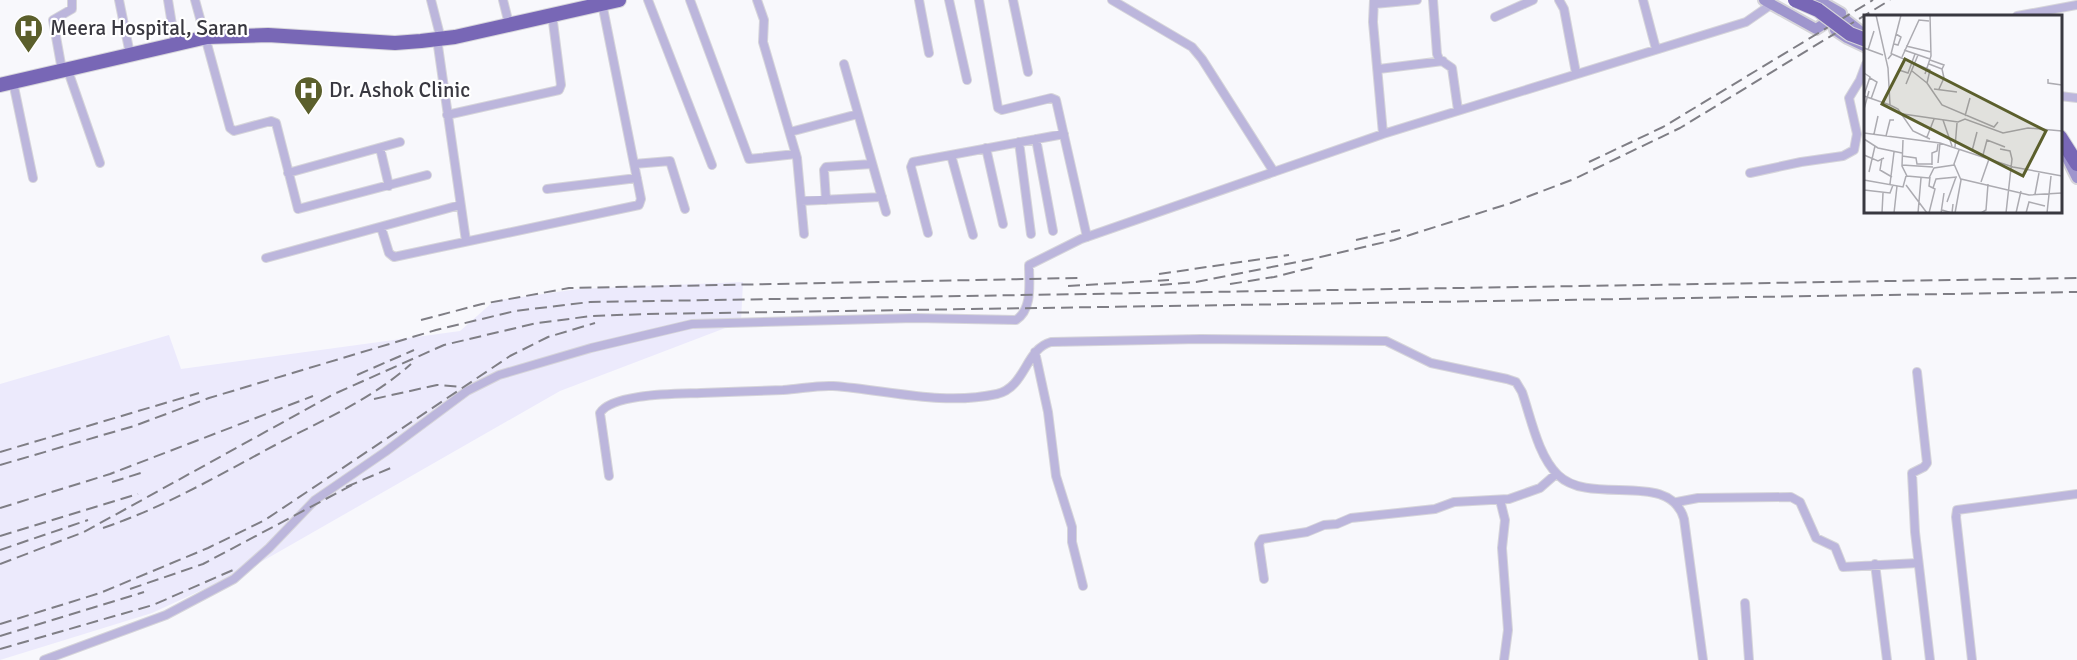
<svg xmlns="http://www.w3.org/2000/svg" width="2077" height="660" font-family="Signika,sans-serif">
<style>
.built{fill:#eceafc}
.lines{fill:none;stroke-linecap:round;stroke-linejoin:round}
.street-casing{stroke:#d6d5da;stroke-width:10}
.secondary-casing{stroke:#d6d5da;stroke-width:14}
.highway-casing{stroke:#d6d5da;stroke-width:16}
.street{stroke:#bcb6dc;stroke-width:8}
.secondary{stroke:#9e95cd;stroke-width:10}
.highway{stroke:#7867b6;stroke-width:14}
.rail{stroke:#7f7e85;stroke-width:2;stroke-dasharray:12 6;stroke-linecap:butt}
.highway-bridge-casing{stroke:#d6d5da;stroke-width:16;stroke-linecap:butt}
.highway-bridge{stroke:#7867b6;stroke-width:14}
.labels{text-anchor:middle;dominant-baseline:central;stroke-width:4.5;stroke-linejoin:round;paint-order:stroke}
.poi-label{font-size:21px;fill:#393840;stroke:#fff;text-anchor:start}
.inset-road{fill:none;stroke:#acabb1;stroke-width:1.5}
.view{fill:#5b5f2c;fill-opacity:0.15;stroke:#5b5f2c;stroke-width:3}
.inset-edge{fill:none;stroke:#393840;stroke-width:3}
</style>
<rect width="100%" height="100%" fill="#f8f8fc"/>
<path class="built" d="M743,282L741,322L560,391L254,566L152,613L0,660V384L169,335L181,369L460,331L494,301L578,289Z"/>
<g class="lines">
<defs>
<path id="street" d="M119,0L130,54
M168,0L175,43
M195,0L230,128L234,131L271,121L276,123L298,209L427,175
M431,0L441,39
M503,0L509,24
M648,0L712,165
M690,0L749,159L796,154
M757,0L764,20L763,42L797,158L804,234
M919,0L929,53
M949,0L967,80
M979,0L998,108L1002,110L1051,98L1056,100L1087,237
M1013,0L1028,72
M1112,0L1192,47L1202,59L1274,172
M1374,0L1373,22L1383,134
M1433,0L1437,54L1439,59L1452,68L1458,110
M1559,0L1564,9L1576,73
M1643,0L1656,49
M1374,4L1417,0
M2017,16L2077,5
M1495,17L1533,0
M437,39L466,241
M844,64L886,212
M67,68L100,163
M1379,69L1443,61
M62,70L53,20L72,9V0
M13,82L33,178
M2060,96L2077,98
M447,115L559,90L561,85L552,14
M790,132L858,114
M1036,139L1053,231
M1019,142L1031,234
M380,148L389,186
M986,148L1003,224
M951,155L973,235
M634,164L670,161L685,209
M288,173L400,142
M1750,173L1801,162L1843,156L1854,150L1857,134L1849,98L1860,80L1866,64
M547,189L637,178
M826,200L824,170L826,167L872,164
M801,201L882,197
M381,227L389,253L394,257L639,205L641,199L602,3
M928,233L911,167L913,162L1064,134
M266,258L460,205
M1035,352L1048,412L1056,476L1072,527V542L1083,586
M1917,372L1927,463L1924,467L1912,473L1915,532L1930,660
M609,476L600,413C612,393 679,394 701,393C728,392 756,391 783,390C800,389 817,385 833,386C888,390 942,406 997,394C1026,387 1025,349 1051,342L1201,339L1386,341L1431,363L1507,379L1516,382L1522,392C1531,418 1538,456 1558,475C1591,507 1670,469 1684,519L1703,660
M1500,500L1505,520L1502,548L1508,630L1504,660
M1677,502L1698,498L1791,497L1800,502L1816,538L1835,547L1843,567L1918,563
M1875,564L1887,660
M1264,579L1259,544L1262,539L1307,532L1324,525L1337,524L1351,518L1435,509L1454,502L1509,499L1540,488L1556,474
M1745,603L1749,660
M44,660L166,615L234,579L269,548L315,500L385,452L467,391L499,375L591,348L692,324L915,318L1016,320C1033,309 1029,283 1029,265L1081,239L1383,134L1746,22L1772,4
M1972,660L1956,517L1957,510L2077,494"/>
<path id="secondary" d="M1764,0L1816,29L1841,13L1818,0
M1864,34L1846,20L1835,30L1847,38L1866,47
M2067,158L2077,178"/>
<path id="highway" d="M0,85L207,37L268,35L395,43L421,41L455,37L619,0
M2060,137L2077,164"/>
</defs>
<use href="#street" class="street-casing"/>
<use href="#secondary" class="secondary-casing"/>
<use href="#highway" class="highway-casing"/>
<use href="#street" class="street"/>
<use href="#secondary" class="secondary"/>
<use href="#highway" class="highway"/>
<path class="rail" d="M1589,162L1663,127L1873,0
M1356,240L1400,230
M1159,274L1289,255
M1230,284L1274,277L1318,266
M1160,285L1196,282L1312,259L1394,240L1511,203L1574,179L1680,128L1890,0
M1068,286L1169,280
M421,320L482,304L569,288L1078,278
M357,375L414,350
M374,399L437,385L462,387
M0,452L199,393
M0,465L134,426L209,398L436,330L515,311L590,302L2077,278
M112,482L144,472
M346,487L393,467
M0,508L110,474L313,396
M103,528C165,507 221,474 279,443C325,419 372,399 411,364
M0,536L138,494
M0,550L88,520
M0,564L84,532L334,394L444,345L537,323L592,316L647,314L2077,292
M130,589L203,564L354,484
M0,624L100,593L208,548L265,520L510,356L548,337L595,323
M0,636L144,592
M0,649L153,605L233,570"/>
<defs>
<path id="highway-bridge" d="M1795,0L1818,10L1850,34L1866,40"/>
</defs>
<use href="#highway-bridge" class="highway-bridge-casing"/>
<use href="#highway-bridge" class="highway-bridge"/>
</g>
<defs>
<symbol id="hospital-pin" viewBox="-11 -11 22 30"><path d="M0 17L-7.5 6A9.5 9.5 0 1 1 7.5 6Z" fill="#5b5f2c" stroke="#fff"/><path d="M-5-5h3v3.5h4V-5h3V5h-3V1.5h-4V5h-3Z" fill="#fff"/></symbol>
</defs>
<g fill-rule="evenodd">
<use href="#hospital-pin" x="12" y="12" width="33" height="45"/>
<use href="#hospital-pin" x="292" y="74" width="33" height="45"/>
</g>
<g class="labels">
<g class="poi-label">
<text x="50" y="28">Meera Hospital, Saran</text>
<text x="329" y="90">Dr. Ashok Clinic</text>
</g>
</g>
<g transform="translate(1864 15)">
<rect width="198" height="198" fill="#f8f8fc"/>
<path class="inset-road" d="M12,0L24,53L26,90L34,94L49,116L66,124M30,29L34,30L37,22L32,19M42,31L67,37M0,33L19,40M4,35L10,16M40,35L66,44M27,39L37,0M38,42L55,5L65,6M24,44L28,39L66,55L63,68L78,90L130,112L134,107M65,49L78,54L80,50L66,45M35,55L44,58L51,39M48,56L63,68M0,58L6,62L0,80M61,59L67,41L66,0M6,63L13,67L7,84M184,64V68L198,70M42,69L54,40M70,74L93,77M75,74L80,63L78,54M0,81L26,90M0,94L5,76M39,99L94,107L101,104L139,118L164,113L198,116M101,101L106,83M79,105L88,131M0,118L76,128L149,152L198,161M10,119L14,101M22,121L26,105H30M63,122L70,104M0,124L14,133L38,138M39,125L38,151L43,161L65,163L70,153L90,150M91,132L93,108M136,134L146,136L148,144L142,198M108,136L113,117M0,140L14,146L20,143M119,140L123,125L141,132M38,141L52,143L53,149H68M18,143L16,155L28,162M74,148L76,128M38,150L69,152M68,150V138L73,136L74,129M5,157L11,131M97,164L165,180L198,178M0,165L39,172L42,161M117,167L125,144M26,169L30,137M42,170L63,198M69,173L72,164L93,162M0,175L26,178L29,170M171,179L175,158M83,187L92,162M78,195L88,198L89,189M18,198L19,178M30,198L33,171M54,198L57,163M65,198L71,174L65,171L66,162M77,198L80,178M91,198L97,165L90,149L95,135M117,198L122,195L124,169M152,198L157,176M162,198L165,187L181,191M183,198L187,161"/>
<path class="view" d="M41,44L182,116L159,161L18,89Z"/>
<rect width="198" height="198" class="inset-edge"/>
</g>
</svg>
